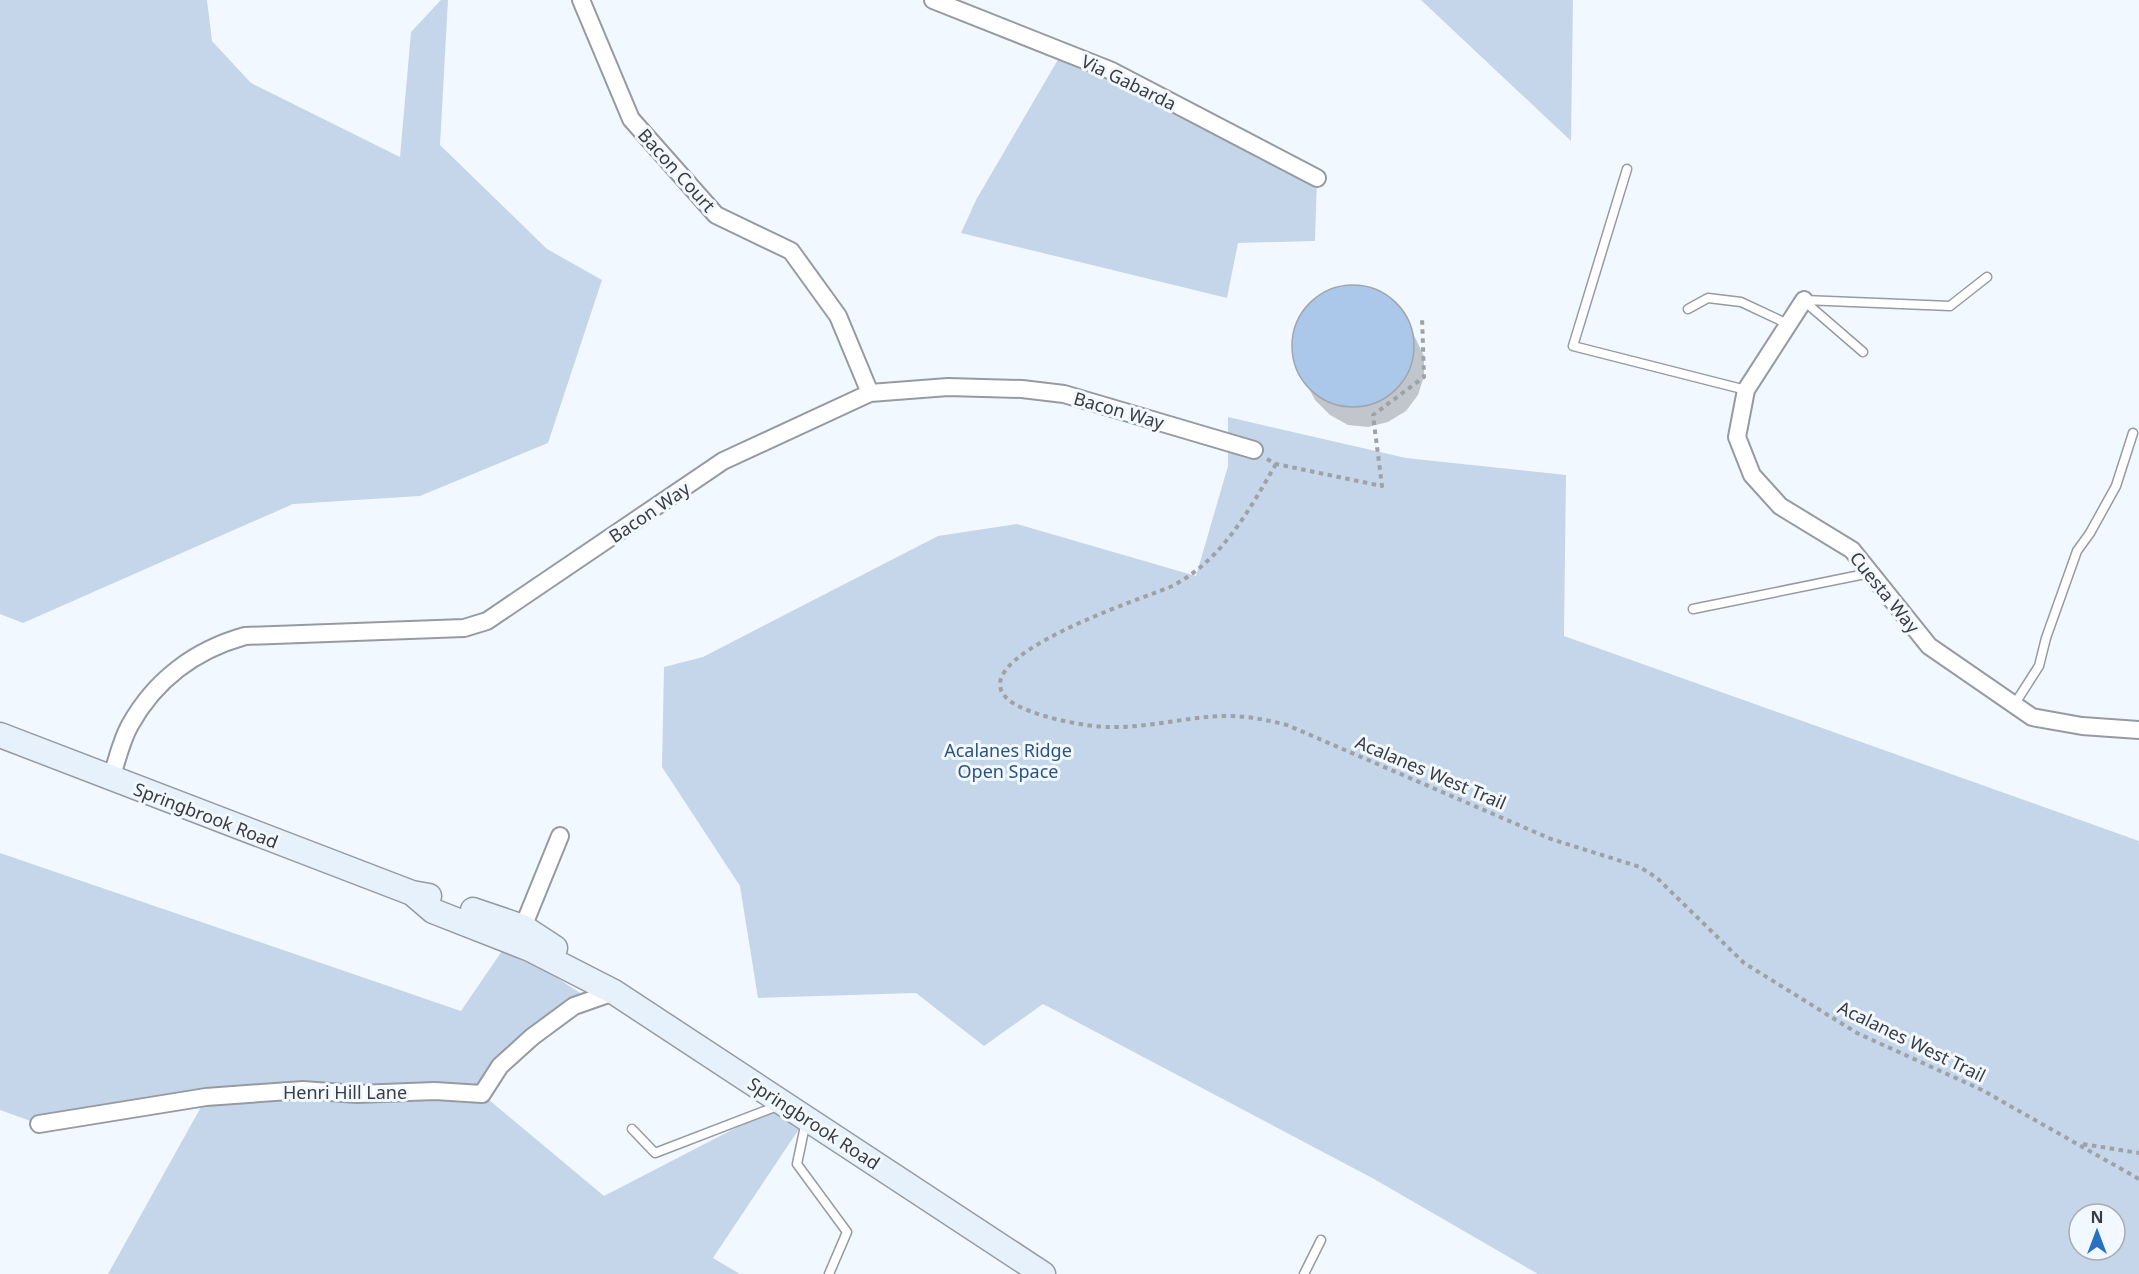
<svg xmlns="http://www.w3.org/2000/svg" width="2139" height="1274" font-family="'Noto Sans',sans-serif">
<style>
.green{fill:#c5d6ea;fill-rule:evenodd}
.shadow{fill:#0003}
.building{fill:#abc7e9;stroke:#a1a6ad;stroke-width:1.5}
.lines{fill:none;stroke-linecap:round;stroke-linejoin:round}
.lane-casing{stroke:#969ba2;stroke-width:11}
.street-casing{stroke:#969ba2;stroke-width:20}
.secondary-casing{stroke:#969ba2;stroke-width:27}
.path{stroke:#9ea2a7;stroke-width:4;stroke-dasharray:4.5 4.5;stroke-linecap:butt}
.lane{stroke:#fff;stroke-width:8}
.street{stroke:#fff;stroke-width:16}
.secondary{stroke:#e7f1fc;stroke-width:24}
.labels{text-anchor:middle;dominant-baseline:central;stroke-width:6;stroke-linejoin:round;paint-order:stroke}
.street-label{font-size:18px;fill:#3a3c3f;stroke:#f2f8ff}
.park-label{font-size:18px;fill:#2c537f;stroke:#f2f8ff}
</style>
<rect width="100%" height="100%" fill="#f2f8ff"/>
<path class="green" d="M0,0H207L212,41L251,83L400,157L411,32L441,0H448L440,145L547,249L602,280L548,443L420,496L293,504L23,623L0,614Z
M1421,0H1573L1571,141Z
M1063,51L1317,178L1315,241L1238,243L1227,298L961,233L976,200Z
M1228,417L1406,458L1566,475L1564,636L2139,841V1274H1538L1374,1179L1043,1004L984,1046L916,993L758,998L740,886L662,767L664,667L703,657L938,536L1017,524L1196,576L1228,466ZM2079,1214H2115V1250H2079Z
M0,853L461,1011L506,945L588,998L574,1006L482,1094L604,1196L784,1103L807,1117L713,1258L740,1274H108L206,1098L39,1124L0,1110Z"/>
<path class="shadow" d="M1352,287L1372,290L1390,300L1404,315L1424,356V376L1418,395L1406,411L1388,422L1368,427L1348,425L1330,415L1315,400L1296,363L1293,345L1296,327L1305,311L1318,298L1334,290Z"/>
<path class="building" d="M1292 346a61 61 0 1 1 122 0a61 61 0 1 1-122 0Z"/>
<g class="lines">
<defs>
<path id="lane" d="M1627,169L1573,346L1746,390
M1804,300L1950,306L1987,277
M1804,301L1863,352
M1688,309L1708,298L1741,302L1788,324
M1693,609L1870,573
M2014,705L2039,666L2046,638L2077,551L2090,533L2116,486L2133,433
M806,1121L797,1164L847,1232L829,1274
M632,1129L655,1153L780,1105
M1304,1274L1321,1240"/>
<path id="street" d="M581,0L631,119L716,215L791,251L838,316L870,393
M933,0L1112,71L1317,178
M1804,300L1746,390L1737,437L1752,475L1780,506L1852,550L1929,646L2032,717L2082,726L2139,730
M111,778C117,761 121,741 130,725C155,680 195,650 245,636L464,628L487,621L723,461L870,393L948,387L1022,389L1064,394L1254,450
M523,927L560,836
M39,1124L206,1097L303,1090L357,1094L435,1091L482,1094L500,1066L532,1037L574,1006L614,992"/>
<path id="secondary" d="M0,735L412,893L429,896
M412,893L433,911L530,949L614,992L1043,1274
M473,910L523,927L555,948"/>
</defs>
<use href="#lane" class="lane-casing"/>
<use href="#street" class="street-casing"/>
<use href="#secondary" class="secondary-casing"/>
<path class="path" d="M1267,459L1276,464L1382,486L1373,415L1424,377L1422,316
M1276,464C1248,512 1221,562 1170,587C1144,598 955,659 1010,701C1030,716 1085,727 1110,727C1150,728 1189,716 1228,716C1248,716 1267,720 1287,725L1551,839L1640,867L1657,878L1744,963L1857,1033L1982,1090L2139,1179
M2083,1144L2139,1153"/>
<use href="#lane" class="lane"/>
<use href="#street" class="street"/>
<use href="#secondary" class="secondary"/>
</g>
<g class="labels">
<g class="street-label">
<text transform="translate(1129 82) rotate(26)">Via Gabarda</text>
<text transform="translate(677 170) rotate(48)">Bacon Court</text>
<text transform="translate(1119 410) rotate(16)">Bacon Way</text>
<text transform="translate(649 512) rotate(-34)">Bacon Way</text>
<text transform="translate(1885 592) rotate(51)">Cuesta Way</text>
<text transform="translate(1431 772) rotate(23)">Acalanes West Trail</text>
<text transform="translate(206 815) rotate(21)">Springbrook Road</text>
<text transform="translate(1912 1041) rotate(26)">Acalanes West Trail</text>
<text x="345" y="1092">Henri Hill Lane</text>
<text transform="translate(814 1123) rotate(33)">Springbrook Road</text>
</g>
<g class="park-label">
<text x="1008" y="750">Acalanes Ridge<tspan x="1008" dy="21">Open Space</tspan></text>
</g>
</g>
<g transform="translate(2097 1232)"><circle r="28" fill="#f2f8ff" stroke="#a8adb2" stroke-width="1.5"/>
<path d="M0-4.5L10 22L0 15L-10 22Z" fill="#2871c1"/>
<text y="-9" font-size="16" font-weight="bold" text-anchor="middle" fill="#3a3c3f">N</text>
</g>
</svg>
